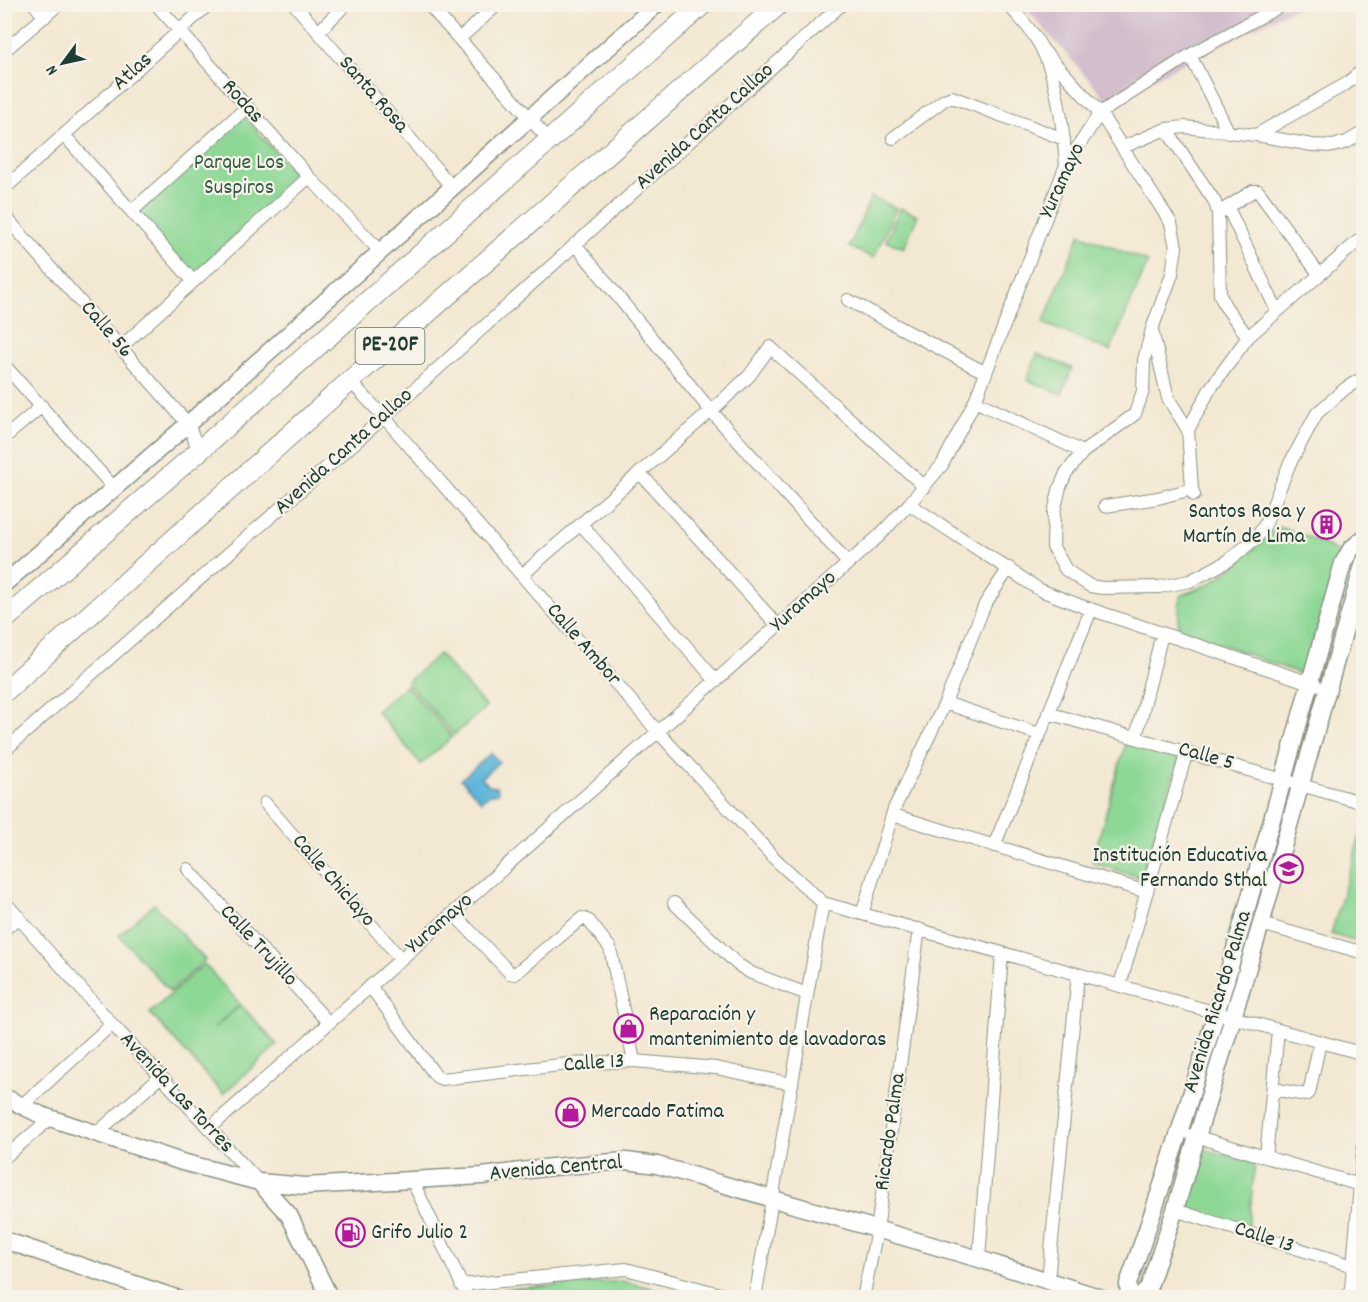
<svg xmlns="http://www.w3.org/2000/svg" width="1368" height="1302" font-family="Dekko,sans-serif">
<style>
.industrial{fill:#d1bdcc}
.green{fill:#8dd895;stroke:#568a64;stroke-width:1.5}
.water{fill:#5db5da;stroke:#3e7987;stroke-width:1.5}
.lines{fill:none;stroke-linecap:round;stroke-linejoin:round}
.minor-casing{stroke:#899283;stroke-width:14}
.tertiary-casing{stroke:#899283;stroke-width:19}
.primary-casing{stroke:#899283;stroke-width:22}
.minor{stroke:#fff;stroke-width:12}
.tertiary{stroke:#fff;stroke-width:16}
.primary{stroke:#fff;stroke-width:20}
.labels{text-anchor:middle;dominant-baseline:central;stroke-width:4.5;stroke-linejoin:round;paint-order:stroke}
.shield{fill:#f7f3e8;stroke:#60746a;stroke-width:1.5}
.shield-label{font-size:21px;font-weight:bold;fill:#1f3d34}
.street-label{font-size:22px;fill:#1f3d34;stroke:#f7f3e8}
.park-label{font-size:22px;fill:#355c47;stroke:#f7f3e8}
.poi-label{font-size:22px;fill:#1f3d34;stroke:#f7f3e8;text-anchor:start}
</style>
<rect width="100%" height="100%" fill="#f7f3e8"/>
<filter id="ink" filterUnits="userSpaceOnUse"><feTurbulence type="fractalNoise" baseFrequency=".0167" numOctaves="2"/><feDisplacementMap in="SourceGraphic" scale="12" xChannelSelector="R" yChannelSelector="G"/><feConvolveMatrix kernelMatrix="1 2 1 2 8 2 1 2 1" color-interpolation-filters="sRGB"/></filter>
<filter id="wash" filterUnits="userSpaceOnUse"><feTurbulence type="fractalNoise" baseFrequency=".008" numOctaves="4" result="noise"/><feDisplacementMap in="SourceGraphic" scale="24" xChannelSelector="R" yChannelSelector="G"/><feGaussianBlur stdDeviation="1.35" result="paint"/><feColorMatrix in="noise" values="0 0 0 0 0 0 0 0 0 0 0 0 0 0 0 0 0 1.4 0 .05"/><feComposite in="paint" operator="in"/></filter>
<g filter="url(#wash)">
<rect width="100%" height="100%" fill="#f3e8d2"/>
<path class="industrial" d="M1023,5H1301L1108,101Z"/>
<path class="green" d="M243,115L299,179L191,275L135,211Z
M871,197L896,208L874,258L849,247Z
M900,208L918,215L904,248L886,241Z
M1080,234L1148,262L1110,351L1043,323Z
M1037,354L1072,368L1062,394L1027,380Z
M1278,527L1306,536L1340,552L1303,675L1178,628L1180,596L1209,584L1239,563Z
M439,654L486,707L454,735L407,682Z
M406,685L452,737L421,764L376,711Z
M1126,742L1179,758L1141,878L1092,862Z
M1363,826V944L1331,934Z
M154,904L205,960L170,992L119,935Z
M204,964L240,1004L214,1028L241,1005L277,1045L223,1094L150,1013Z
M1198,1148L1255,1162L1248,1230L1187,1209Z
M622,1281L689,1297L529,1298L503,1289Z"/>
<path class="water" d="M491,753L499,762L481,778L490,786L497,787L498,792L496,794H490L481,801L461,779Z"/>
</g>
<g filter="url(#ink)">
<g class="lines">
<defs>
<path id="minor" d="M34,4L45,17
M156,4L309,177L380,251
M294,4L452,187
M428,4L549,140
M1008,4C1017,15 1028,26 1035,37C1057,69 1063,127 1066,165
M1361,4L1364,6
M318,32L346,4
M459,39L498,4
M1042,49L1100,113L1171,223L1176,247L1172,274L1152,329L1144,360L1143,391L1135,414L1083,452L1066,473L1060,487L1054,512L1053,547L1066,570L1090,586L1102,588L1159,587L1190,581L1228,561L1256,538L1265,525L1289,465L1317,413L1346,388L1364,377
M4,51L59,4
M1190,55L1229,133
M1166,129L1215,202L1218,213L1220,295L1225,306L1248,337
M64,135L193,281
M1256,135L1346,84L1364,69
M893,138L944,100L952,97L1064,139
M1123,147L1166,129L1185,127L1256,135L1312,145L1333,146L1347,142L1364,132
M4,189L209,4
M1228,208L1277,311
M132,211L247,107
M1218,213L1253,191H1258L1319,274
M4,215L188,424L199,451
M575,244L711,411L848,563
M848,300L986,373
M1152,330L1168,398L1188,430L1192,489L1194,495
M121,347L309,177
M4,365L114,488
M350,381L384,417L659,733L776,860L823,903L1364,1054
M975,401L1083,452
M1188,430L1210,389L1248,337L1364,236
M4,438L42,406
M640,473L778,626
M909,504L1040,590L1084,607L1316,685
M1105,506L1158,498L1192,489
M581,524L716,681
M522,575L711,411L749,376L770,347L925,487
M945,703L1039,734
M1048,713L1364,803
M1136,737L1162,634
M4,751L384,417L842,4
M265,803L401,959
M893,815L1147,892
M994,846L1091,610
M188,869L328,1022
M4,901L112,1024L258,1181
M674,903L737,964L751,973L807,994
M453,913L510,973L515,974L582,918L589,921L610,948L634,1061
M862,914L894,809L945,703L985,604L1009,568
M1261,924L1364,953
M4,930L19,917
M1120,985L1187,751
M370,986L433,1072L437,1077L442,1079L569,1064L634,1061L716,1068L792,1084
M1273,1089L1306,1095L1309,1093L1320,1042
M21,1106L112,1024
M209,1129L879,536L909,504L942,465L975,401L1066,165L1100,113L1190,55L1284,4
M97,1133L161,1076
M1191,1135L1360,1185
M1266,1157L1278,1030
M4,1158L51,1118
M412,1180L468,1298
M1175,1210L1353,1266
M979,1259L1002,954
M1048,1281L1078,974
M461,1285L626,1269L735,1298
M755,1298L823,903
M863,1298L877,1230L919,929
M1348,1298L1351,1289L1364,1139"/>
<path id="tertiary" d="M4,584L188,424L657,4
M4,1097L41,1115L182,1162L259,1182L305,1186L482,1176L552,1167L626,1161L657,1165L979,1259L1102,1298
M259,1182L289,1215L330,1298
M4,1240L176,1298
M1129,1298L1128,1284C1212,1048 1276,804 1343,563L1351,549L1364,538
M1139,1298L1148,1289L1175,1210L1261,924L1364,562"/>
<path id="primary" d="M4,620L199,451L703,4
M4,692L350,381L779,4"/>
</defs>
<use href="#minor" class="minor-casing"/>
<use href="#tertiary" class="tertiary-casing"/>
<use href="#primary" class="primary-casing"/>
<use href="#minor" class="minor"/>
<use href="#tertiary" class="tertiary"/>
<use href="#primary" class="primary"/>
</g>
</g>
<defs>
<symbol id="building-ring" viewBox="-11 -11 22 22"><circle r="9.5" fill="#f7f3e8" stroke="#b5179e" stroke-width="1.5"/><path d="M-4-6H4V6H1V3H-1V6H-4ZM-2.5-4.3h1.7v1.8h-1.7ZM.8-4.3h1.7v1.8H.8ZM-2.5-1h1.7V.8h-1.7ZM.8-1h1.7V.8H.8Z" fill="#b5179e"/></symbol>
<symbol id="school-ring" viewBox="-11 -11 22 22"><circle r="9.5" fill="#f7f3e8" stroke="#b5179e" stroke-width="1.5"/><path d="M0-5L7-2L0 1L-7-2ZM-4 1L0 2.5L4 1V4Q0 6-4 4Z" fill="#b5179e"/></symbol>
<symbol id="shop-ring" viewBox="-11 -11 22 22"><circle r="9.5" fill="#f7f3e8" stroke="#b5179e" stroke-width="1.5"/><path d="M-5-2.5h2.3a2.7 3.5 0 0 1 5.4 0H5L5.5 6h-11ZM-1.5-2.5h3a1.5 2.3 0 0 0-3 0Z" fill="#b5179e"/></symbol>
<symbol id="fuel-ring" viewBox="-11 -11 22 22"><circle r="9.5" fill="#f7f3e8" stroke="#b5179e" stroke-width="1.5"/><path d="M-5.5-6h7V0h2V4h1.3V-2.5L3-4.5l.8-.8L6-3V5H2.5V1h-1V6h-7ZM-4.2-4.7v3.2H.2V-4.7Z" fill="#b5179e"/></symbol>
</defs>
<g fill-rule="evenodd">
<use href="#building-ring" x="1310" y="508" width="33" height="33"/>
<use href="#school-ring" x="1272" y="852" width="33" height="33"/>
<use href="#shop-ring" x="612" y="1012" width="33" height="33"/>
<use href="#shop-ring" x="554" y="1096" width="33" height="33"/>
<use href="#fuel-ring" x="334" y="1216" width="33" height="33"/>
</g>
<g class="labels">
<rect class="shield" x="355.5" y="328" width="69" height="36" rx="4.5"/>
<g class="shield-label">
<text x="390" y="346">PE-20F</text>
</g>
<g class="street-label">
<text transform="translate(133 72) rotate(-42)">Atlas</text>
<text transform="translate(373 95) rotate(49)">Santa Rosa</text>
<text transform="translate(242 102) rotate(48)">Rodas</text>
<text transform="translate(705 127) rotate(-42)">Avenida Canta Callao</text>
<text transform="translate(1063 181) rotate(-65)">Yuramayo</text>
<text transform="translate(106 330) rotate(49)">Calle 56</text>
<text transform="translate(344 452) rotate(-42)">Avenida Canta Callao</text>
<text transform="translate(804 602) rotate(-42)">Yuramayo</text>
<text transform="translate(583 645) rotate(49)">Calle Ambor</text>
<text transform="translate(1206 757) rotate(16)">Calle 5</text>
<text transform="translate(333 881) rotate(49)">Calle Chiclayo</text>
<text transform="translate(440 924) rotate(-41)">Yuramayo</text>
<text transform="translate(258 946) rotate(47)">Calle Trujillo</text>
<text transform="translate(1218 1002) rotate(-73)">Avenida Ricardo Palma</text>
<text transform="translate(594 1064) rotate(-4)">Calle 13</text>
<text transform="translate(176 1093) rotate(47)">Avenida Las Torres</text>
<text transform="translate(891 1132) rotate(-82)">Ricardo Palma</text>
<text transform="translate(556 1169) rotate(-5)">Avenida Central</text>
<text transform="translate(1264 1238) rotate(18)">Calle 13</text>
</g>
<g class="park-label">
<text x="239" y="163">Parque Los<tspan x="239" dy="25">Suspiros</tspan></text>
</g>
<g class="poi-label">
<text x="1305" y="512" text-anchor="end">Santos Rosa y<tspan x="1305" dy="25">Martín de Lima</tspan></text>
<text x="1267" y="856" text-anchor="end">Institución Educativa<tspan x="1267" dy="25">Fernando Sthal</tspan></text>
<text x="649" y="1015">Reparación y<tspan x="649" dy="25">mantenimiento de lavadoras</tspan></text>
<text x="591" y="1112">Mercado Fatima</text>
<text x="371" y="1233">Grifo Julio 2</text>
</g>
</g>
<rect width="1368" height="1302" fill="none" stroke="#f7f3e8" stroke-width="24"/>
<g transform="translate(63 63) rotate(237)" stroke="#f7f3e8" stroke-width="4.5" paint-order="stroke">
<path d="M0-4.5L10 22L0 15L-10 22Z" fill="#1f3d34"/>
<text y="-9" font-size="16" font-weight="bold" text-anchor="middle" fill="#1f3d34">N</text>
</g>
</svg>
